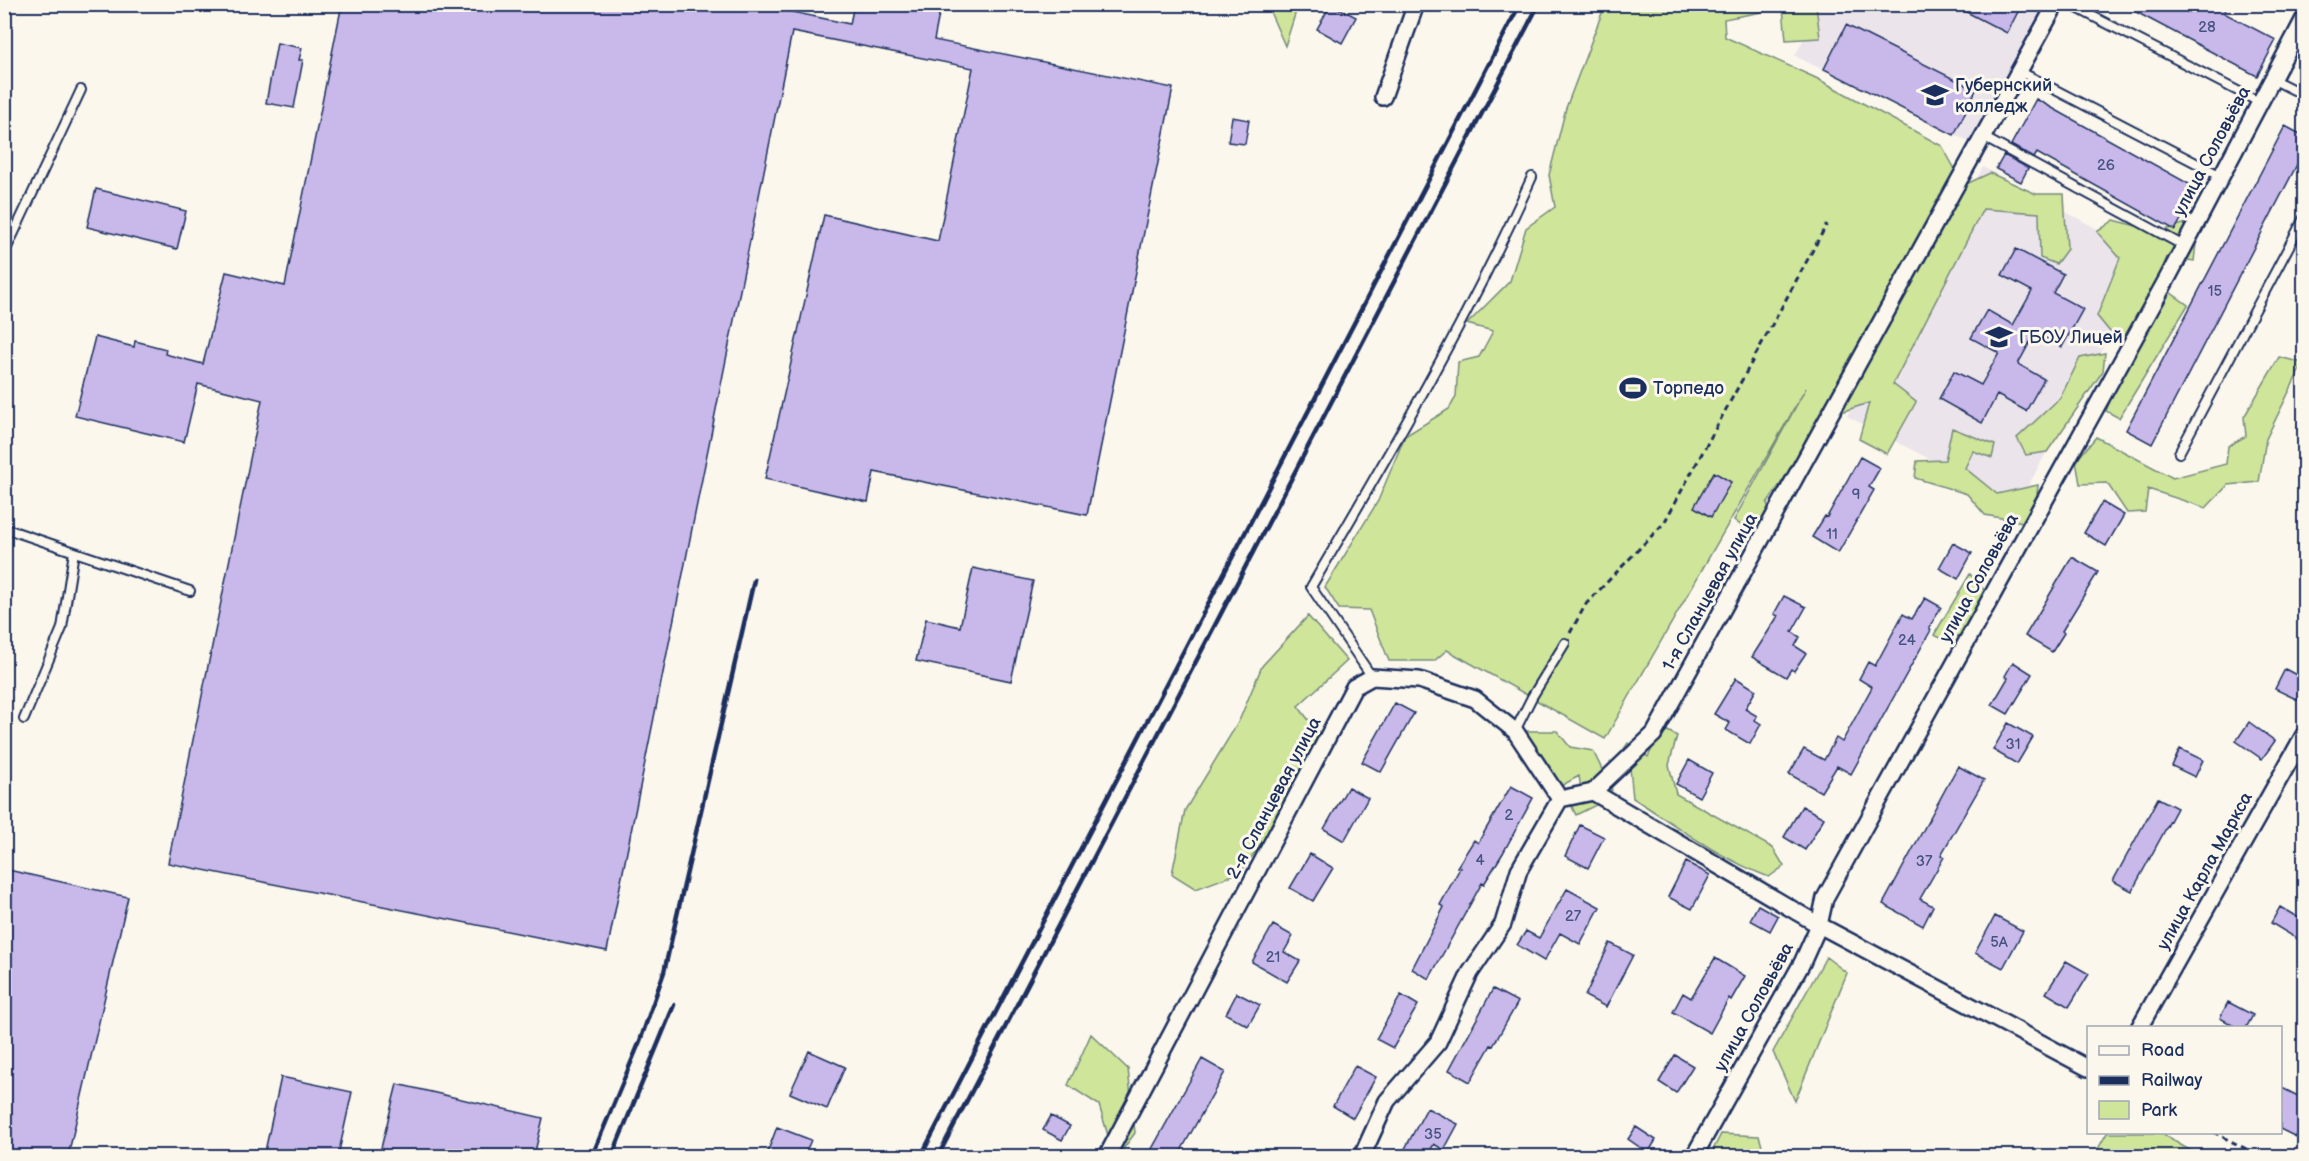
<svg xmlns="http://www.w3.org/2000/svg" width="2309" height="1161" font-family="'Balsamiq Sans',sans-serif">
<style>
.built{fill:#ece4eb}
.green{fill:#cfe59a;stroke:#758a7c;stroke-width:1.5}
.building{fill:#c8b9ea;stroke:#1b2f5e;stroke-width:1.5}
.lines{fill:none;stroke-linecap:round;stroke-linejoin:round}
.lane-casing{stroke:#1b2f5e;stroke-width:12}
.street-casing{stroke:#1b2f5e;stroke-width:20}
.path{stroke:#1b2f5e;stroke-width:3;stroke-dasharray:6 4.5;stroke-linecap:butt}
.lane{stroke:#fbf7ec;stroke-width:8}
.street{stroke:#fbf7ec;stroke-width:15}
.rail{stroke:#1b2f5e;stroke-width:4.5}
.labels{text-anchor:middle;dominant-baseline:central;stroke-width:6;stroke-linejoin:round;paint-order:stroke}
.number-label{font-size:15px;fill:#465281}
.poi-label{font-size:18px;fill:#1b2f5e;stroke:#fbf7ec;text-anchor:start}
.street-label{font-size:18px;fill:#1b2f5e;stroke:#fbf7ec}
</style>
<rect width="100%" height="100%" fill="#fbf7ec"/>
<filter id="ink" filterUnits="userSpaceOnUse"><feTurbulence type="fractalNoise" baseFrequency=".0167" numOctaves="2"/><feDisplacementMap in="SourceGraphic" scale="12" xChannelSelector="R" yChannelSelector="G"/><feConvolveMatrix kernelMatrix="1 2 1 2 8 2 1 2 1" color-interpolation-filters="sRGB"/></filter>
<g filter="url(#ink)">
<path class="built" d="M1821,5H2047L1970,142L1795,56Z
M1983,167L2151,258L2018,505L1847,416Z"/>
<path class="green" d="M1267,5H1298L1285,46Z
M1605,5H1816L1820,38L1786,40L1783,8L1724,19L1725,37L1818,79L1942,146L1964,185L1990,173L2036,194H2064L2067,249L2056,264L2040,258L2039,213L1983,209L1893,384L1916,402L1887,454L1859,439L1869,403L1828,416L1767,503L1775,524L1754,535L1734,520L1806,388L1605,739L1447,650L1434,661H1389L1369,610L1339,609L1325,587L1378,501L1405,436L1449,409L1456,397L1458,362L1479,357L1493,331L1467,324L1510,281L1526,228L1555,207L1549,175L1566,108Z
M2114,220L2159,232L2186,223L2197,235L2194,261L2167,257L2157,283L2188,305L2119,418L2106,411L2129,355L2097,316L2120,258L2097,232Z
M2105,353L2103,371L2047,452L2026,455L2017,438L2060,398L2080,358Z
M2279,357L2303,363L2266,439L2259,482L2228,485L2206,508L2148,489L2145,512L2127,513L2107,483L2080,484L2076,461L2096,437L2173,478L2226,464L2228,446L2246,436L2244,417Z
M1952,428L1995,445L1992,458L1973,451L1965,468L1997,494L2038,485L2034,524L1985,515L1967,494L1915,478L1917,461L1945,460Z
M1970,574L1984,590L1965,634L1945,640L1934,635Z
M1308,616L1347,661L1298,706L1321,736L1284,811L1241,872L1196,889L1172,874L1185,810L1239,721L1262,666Z
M1662,728L1677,736L1669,765L1676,794L1773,848L1784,866L1769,877C1720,859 1677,826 1633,798L1630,768L1619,756L1628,743L1648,757Z
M1515,731H1557L1570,747L1593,751L1612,790L1602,802L1576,815L1570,803L1581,789L1579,776L1559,787Z
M1826,957L1847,973L1795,1101L1773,1052Z
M1091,1034L1128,1069L1135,1133L1118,1156H1114L1099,1105L1068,1085Z
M2107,1133H2160L2200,1156H2094Z
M1721,1134L1759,1136L1765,1156H1710Z"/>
<path class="building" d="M342,4H754L850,24L854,4H941L934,40L1173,88L1087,515L874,472L868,502L765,479L824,215L938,241L973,68L792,32L607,951L168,863L262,400L198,384L184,442L75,416L95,337L134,347L135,341L166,349L165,354L203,364L226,272L285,286Z
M1331,4L1356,17L1342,43L1317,29Z
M1951,4H2022L2007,33Z
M2121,4H2229L2224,13L2276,40L2257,76Z
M1846,25L1976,90L1954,135L1824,69Z
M277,43L302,48L299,60H303L294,108L266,103Z
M2036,99L2198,189L2175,230L2037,153L2034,158L2011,145Z
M1232,117L1249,120L1245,144L1228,142Z
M2285,126L2304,136V151L2152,444L2126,430Z
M2004,155L2028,168L2021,182L1996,169Z
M96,189L186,211L177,249L87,227Z
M2016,249L2063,274L2053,293L2083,309L2062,347L2035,333L2018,364L2044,379L2026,411L1997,395L1982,423L1939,399L1954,371L1981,385L1999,353L1971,338L1987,310L2013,325L2032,291L2002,275Z
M1860,457L1880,468L1869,487L1874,490L1838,553L1812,537L1825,516L1827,517Z
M1714,472L1731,482L1711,517L1694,507Z
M2102,502L2124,515L2106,546L2084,533Z
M1953,543L1972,553L1958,579L1939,568Z
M2072,557L2098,572L2062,631L2064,633L2052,652L2025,636Z
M973,568L1033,581L1011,681L916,661L926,619L960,627Z
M1784,596L1806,607L1792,632L1800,637L1795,646L1806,653L1794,671L1791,669L1786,677L1752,657L1778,616L1774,614Z
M1925,598L1941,607L1929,628L1931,630L1851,774L1837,766L1821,792L1789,774L1804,749L1824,760L1836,738L1842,742L1872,687L1859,679L1868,662L1875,666L1903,614L1912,619Z
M2013,662L2032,674L2008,714L1992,705L2008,678L2005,676Z
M2285,669L2304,679V692L2300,701L2275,689Z
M1736,678L1756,690L1745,709L1757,716L1755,720L1761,724L1750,744L1726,730L1730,723L1714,714Z
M1395,703L1414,713L1381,772L1362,762Z
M2249,722L2275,741L2262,759L2236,741Z
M2008,723L2033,737L2017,764L1993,750Z
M2180,749L2203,760L2195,777L2172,766Z
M1689,760L1712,773L1699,797L1676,784Z
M1958,766L1984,780L1941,855L1944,857L1920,899L1933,906L1923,926L1883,904Z
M1511,786L1533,798L1503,853L1484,884L1482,883L1429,979L1412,969L1444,907L1440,905L1460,868L1457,867L1474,840L1478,843Z
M1348,787L1368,798L1344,841L1324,829Z
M2158,798L2177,808L2132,891L2113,881Z
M1802,806L1824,818L1805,850L1784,837Z
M1580,825L1604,837L1588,868L1565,856Z
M1310,854L1333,868L1313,901L1290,888Z
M1686,862L1710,875L1692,909L1668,897Z
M4,869L128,897L68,1156H4Z
M1567,889L1600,907L1580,944L1560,933L1544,961L1517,945L1526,931L1539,938Z
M1758,905L1778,916L1770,931L1750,920Z
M2280,907L2304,921V943L2271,923Z
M1995,916L2023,931L2003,968L1975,953Z
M1273,925L1293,936L1284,952L1300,961L1287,982L1252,962Z
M1610,943L1633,955L1606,1007L1585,996Z
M1715,958L1745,976L1731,1000L1729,998L1710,1033L1673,1012L1683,993L1691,998Z
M2066,961L2089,974L2069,1007L2046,993Z
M1493,989L1518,1002L1493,1046L1491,1045L1470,1082L1449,1070Z
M1237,993L1260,1005L1248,1026L1226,1014Z
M1401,995L1418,1005L1393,1048L1376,1039Z
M2228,1002L2253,1015L2246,1028H2238L2220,1018Z
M809,1051L845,1067L827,1109L790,1093Z
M1675,1055L1693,1066L1676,1093L1659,1082Z
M1202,1059L1225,1072L1178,1156H1148Z
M1355,1066L1376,1077L1353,1118L1333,1106Z
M281,1077L352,1092L338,1156H264Z
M397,1084L543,1118L534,1156H379Z
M2280,1087L2304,1099V1119L2296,1137L2280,1129Z
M1427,1108L1458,1124L1444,1150L1434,1144L1427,1156H1401Z
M1051,1116L1070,1126L1062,1140L1043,1130Z
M777,1127L811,1140L804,1156H766Z
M1636,1127L1656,1140L1648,1153L1628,1139Z"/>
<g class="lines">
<defs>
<path id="lane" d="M2069,4L2261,103
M2019,71L2221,176
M2272,79L2304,95
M1983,137L2184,246
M4,254L81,90
M2179,453L2304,218
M4,528L190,591
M1372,677L1311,587C1390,453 1468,319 1532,177
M24,719L62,628L74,552
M1515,731L1532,697L1565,643"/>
<path id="street" d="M1383,97L1416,4
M1593,792L1819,925L2088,1068
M2139,1028L2304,735
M1107,1156L1354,687L1372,677L1419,680L1475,699L1515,731L1560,799
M1362,1156L1387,1101L1438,1042L1470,973L1503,924L1519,870L1560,799L1593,792L1654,734L2056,4
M1694,1156L1802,963L1819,925L1825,898L2167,279L2304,19"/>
</defs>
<use href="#lane" class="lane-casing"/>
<use href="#street" class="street-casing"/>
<path class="path" d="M1570,633L1586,604L1664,523L1827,224
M2213,1132L2260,1156
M985,1156H986"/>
<use href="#lane" class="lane"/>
<use href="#street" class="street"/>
<path class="rail" d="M592,1156L640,1041L664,972L754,580
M612,1156L674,1005
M921,1156L1520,4
M938,1156L1539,4"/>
</g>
</g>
<defs>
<symbol id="university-bare" viewBox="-9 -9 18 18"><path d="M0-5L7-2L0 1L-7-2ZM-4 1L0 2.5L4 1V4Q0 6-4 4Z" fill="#1b2f5e" stroke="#fbf7ec" stroke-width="2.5" paint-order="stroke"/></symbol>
<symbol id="school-bare" viewBox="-9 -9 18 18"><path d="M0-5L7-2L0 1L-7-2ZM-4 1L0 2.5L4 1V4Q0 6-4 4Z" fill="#1b2f5e" stroke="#fbf7ec" stroke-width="2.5" paint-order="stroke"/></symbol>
<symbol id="stadium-bare" viewBox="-9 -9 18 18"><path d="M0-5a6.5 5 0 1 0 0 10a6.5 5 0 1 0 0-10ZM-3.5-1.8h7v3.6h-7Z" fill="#1b2f5e" stroke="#fbf7ec" stroke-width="2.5" paint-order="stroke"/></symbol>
</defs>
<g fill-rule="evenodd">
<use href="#university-bare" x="1916" y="76" width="38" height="38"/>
<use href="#school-bare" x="1980" y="318" width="38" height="38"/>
<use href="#stadium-bare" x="1614" y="369" width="38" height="38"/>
</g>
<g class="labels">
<g class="number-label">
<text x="2207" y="27">28</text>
<text x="2106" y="165">26</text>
<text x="2215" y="291">15</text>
<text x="1856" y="494">9</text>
<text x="1832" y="534">11</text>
<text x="1907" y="640">24</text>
<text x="2013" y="744">31</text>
<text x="1509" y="815">2</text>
<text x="1480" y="860">4</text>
<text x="1924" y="861">37</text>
<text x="1573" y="916">27</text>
<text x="1999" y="942">5А</text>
<text x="1273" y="957">21</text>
<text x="1433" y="1134">35</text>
</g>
<g class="poi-label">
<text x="1955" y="85">Губернский<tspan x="1955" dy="21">колледж</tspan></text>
<text x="2019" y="337">ГБОУ Лицей</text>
<text x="1653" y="388">Торпедо</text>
</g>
<g class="street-label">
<text transform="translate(2212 151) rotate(-62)">улица Соловьёва</text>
<text transform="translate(1979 578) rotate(-61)">улица Соловьёва</text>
<text transform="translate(1710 592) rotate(-61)">1-я Сланцевая улица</text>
<text transform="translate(1274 798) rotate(-62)">2-я Сланцевая улица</text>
<text transform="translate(2205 871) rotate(-61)">улица Карла Маркса</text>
<text transform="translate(1754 1007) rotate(-61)">улица Соловьёва</text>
</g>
</g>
<rect width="2309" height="1161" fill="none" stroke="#fbf7ec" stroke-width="24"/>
<rect x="12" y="12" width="2285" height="1137" fill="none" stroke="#1b2f5e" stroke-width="2" filter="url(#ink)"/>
<rect x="2087" y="1026" width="195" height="108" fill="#fbf7ec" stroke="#a1a7b3" stroke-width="1.5"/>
<rect x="2099" y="1046" width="30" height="9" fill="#fbf7ec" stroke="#a1a7b3" stroke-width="1.5"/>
<text x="2141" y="1056" font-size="18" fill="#1b2f5e">Road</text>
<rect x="2099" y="1076" width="30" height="9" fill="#1b2f5e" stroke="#a1a7b3" stroke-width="1.5"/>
<text x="2141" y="1086" font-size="18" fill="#1b2f5e">Railway</text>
<rect x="2099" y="1101" width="30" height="18" fill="#cfe59a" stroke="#a1a7b3" stroke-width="1.5"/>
<text x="2141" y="1116" font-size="18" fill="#1b2f5e">Park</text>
</svg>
